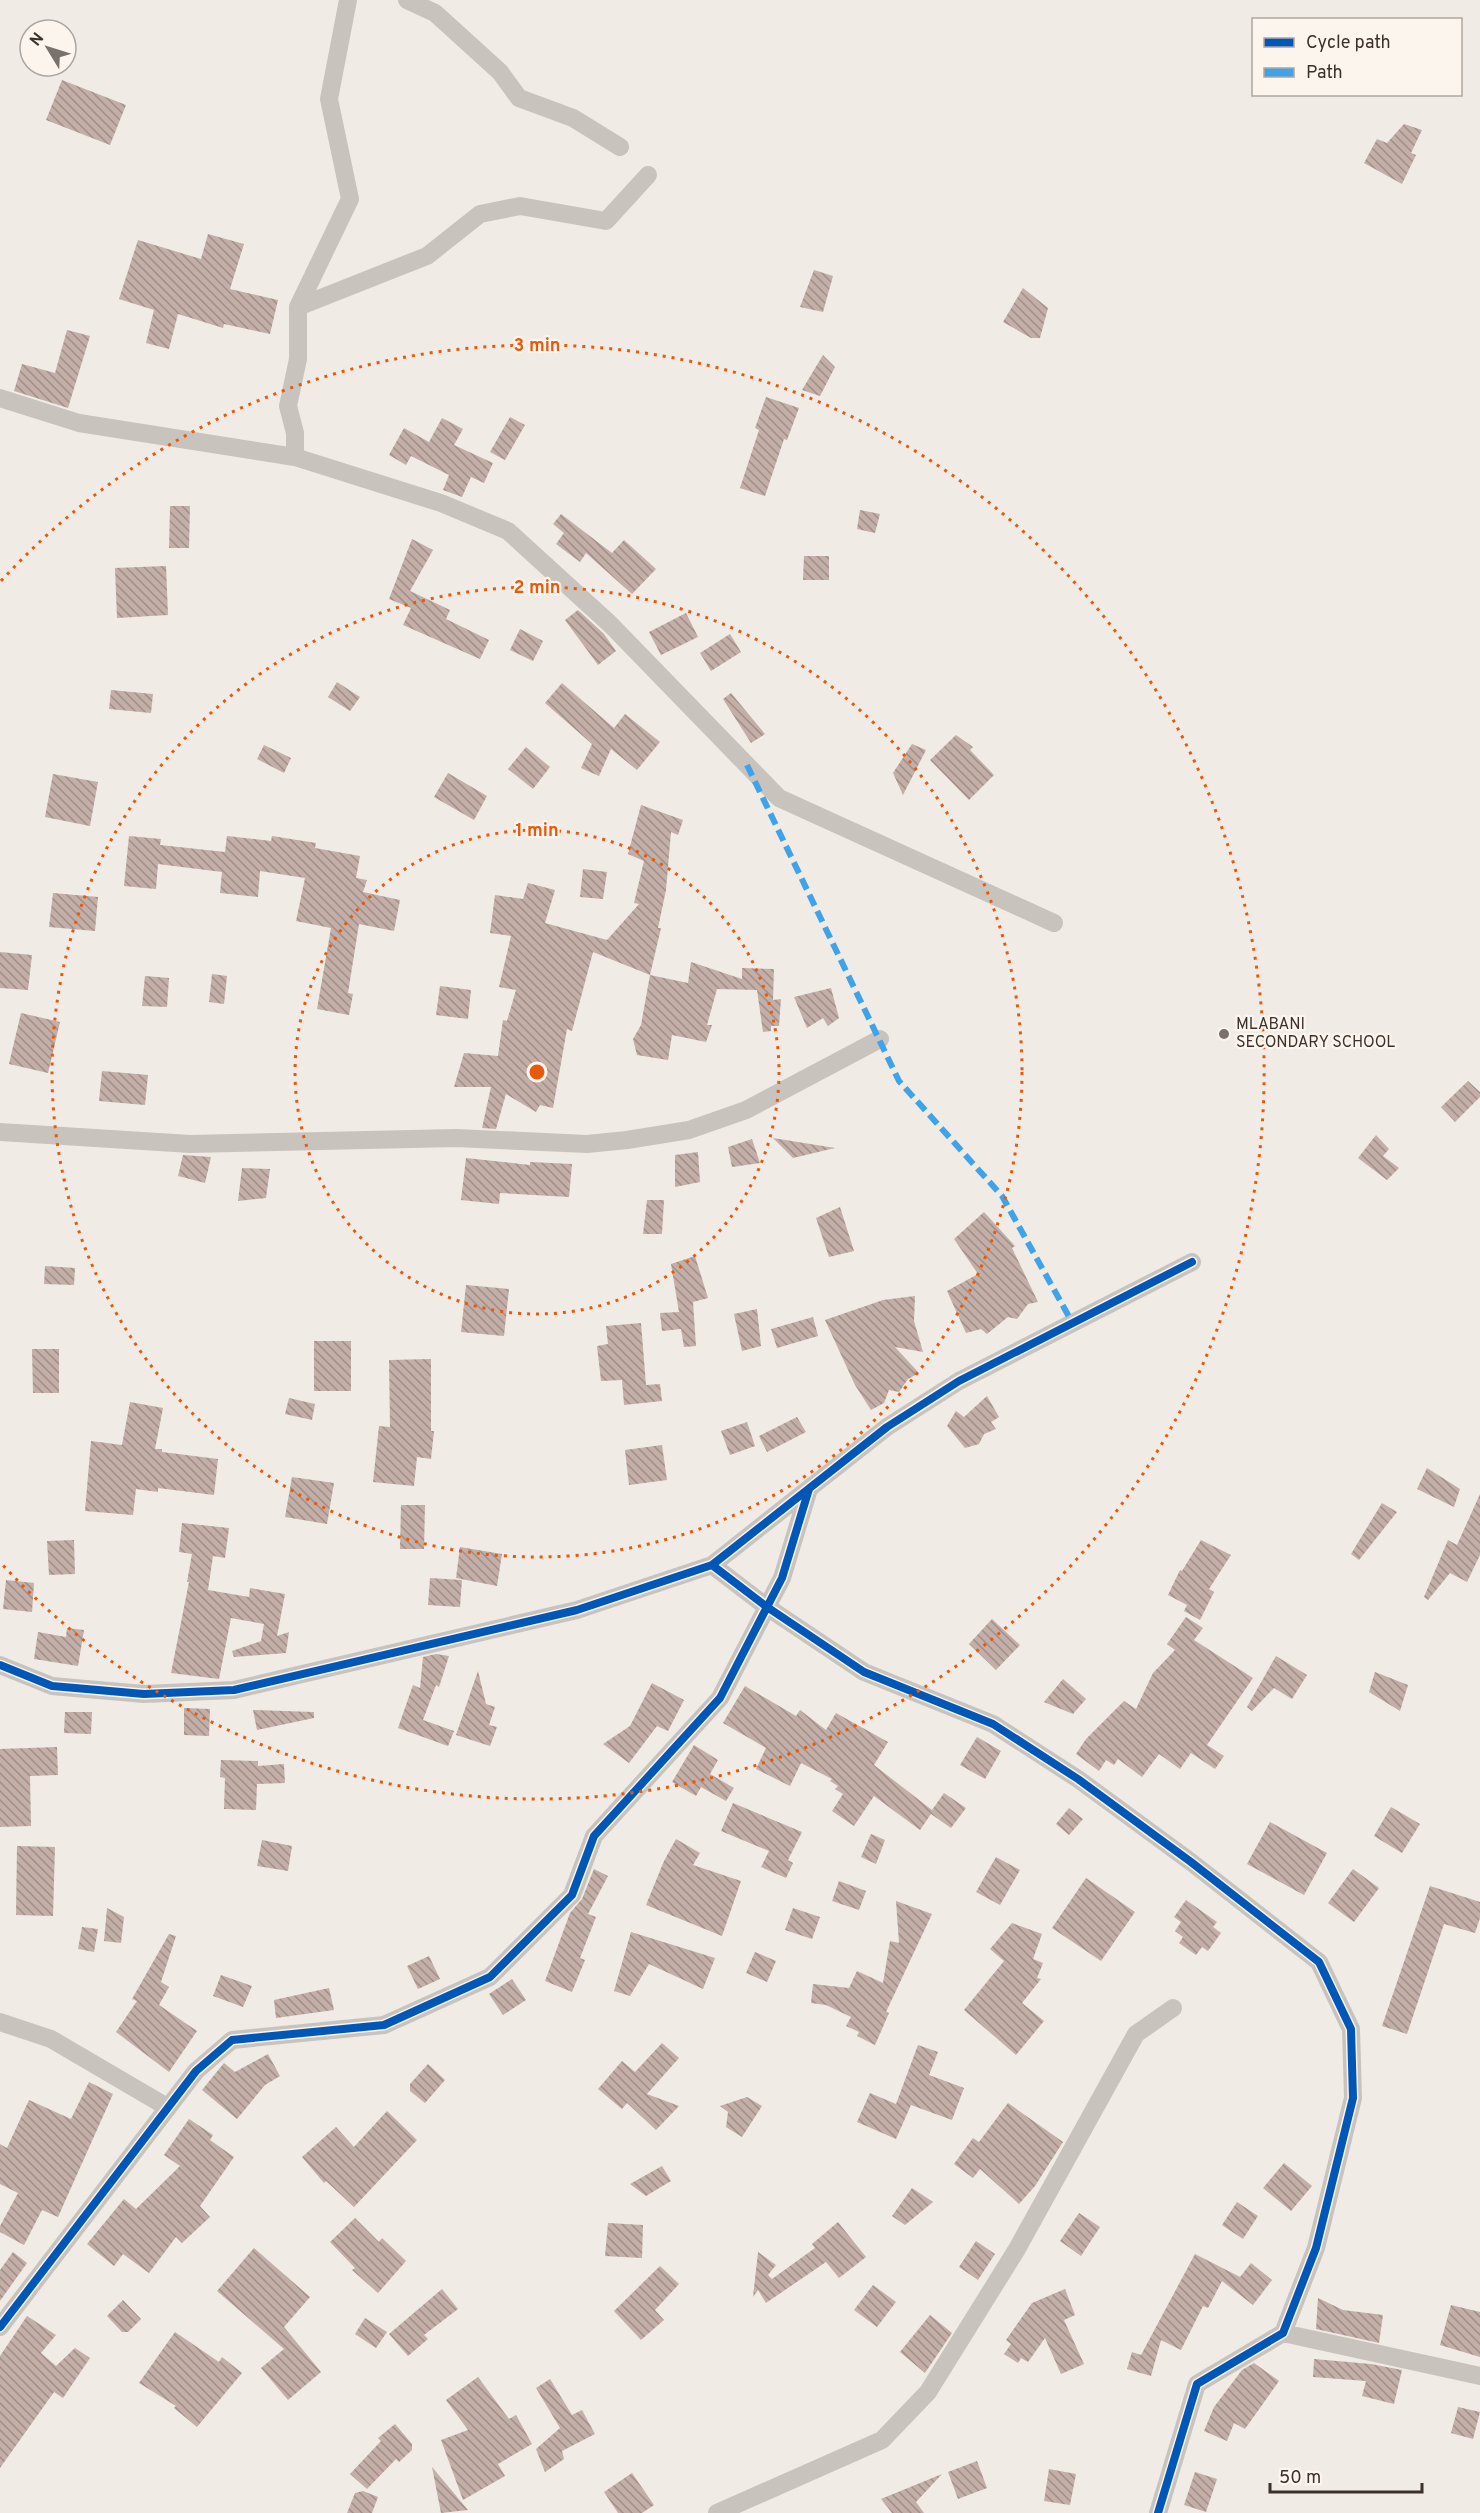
<svg xmlns="http://www.w3.org/2000/svg" width="1480" height="2513" font-family="Overpass,sans-serif">
<style>
.building{fill:url(#building-back-hatch)}
.lines{fill:none;stroke-linecap:round;stroke-linejoin:round}
.street{stroke:#c9c3be;stroke-width:18}
.quiet{stroke:#3fa3eb;stroke-width:6;stroke-dasharray:12 6;stroke-linecap:butt}
.cycleway-casing{stroke:#fbf5ee;stroke-width:11}
.cycleway{stroke:#0057b8;stroke-width:8}
.ring{fill:none;stroke:#e8590c;stroke-width:3;stroke-dasharray:3 6}
.poi-dot{fill:#7a716c;stroke:#fbf5ee;stroke-width:2}
.labels{text-anchor:middle;dominant-baseline:central;stroke-width:4.5;stroke-linejoin:round;paint-order:stroke}
.poi-label{font-size:16px;fill:#3b302b;stroke:#fbf5ee;text-anchor:start}
.centre{fill:#e8590c;stroke:#fbf5ee;stroke-width:3}
.ring-label{font-size:18px;text-anchor:middle;font-weight:bold;fill:#e8590c;stroke:#fbf5ee;stroke-width:4.5;stroke-linejoin:round;paint-order:stroke}
</style>
<defs>
<pattern id="building-back-hatch" width="6" height="6" patternUnits="userSpaceOnUse" patternTransform="scale(1.5)"><rect width="6" height="6" fill="#c3afa7"/><path d="M-1 5l2 2M0 0l6 6M5-1l2 2" fill="none" stroke="#a08f88"/></pattern>
</defs>
<rect width="100%" height="100%" fill="#f0ebe5"/>
<path class="building" d="M62,80L126,105L110,145L46,120Z
M1404,124L1422,130L1411,153L1416,155L1402,184L1364,163L1377,139L1387,143Z
M208,234L244,244L230,289L278,300L270,334L224,324L223,328L178,314L169,349L146,343L154,310L119,299L138,240L201,259Z
M814,270L833,276L823,312L800,307Z
M1023,288L1048,308L1040,338H1031L1003,322Z
M67,330L90,336L68,408L14,391L22,364L55,373Z
M823,355L835,367L820,396L802,390Z
M766,397L799,408L787,440L784,439L765,496L740,488L759,430L755,428Z
M510,417L525,425L505,460L490,452Z
M442,418L463,429L454,445L493,463L484,483L471,477L462,497L443,490L449,475L411,456L406,465L389,455L404,428L429,442Z
M170,506H190L189,548H169Z
M860,510L880,514L875,533L857,529Z
M561,514L612,553L624,540L656,569L632,594L586,553L580,562L556,544L564,533L553,524Z
M412,539L433,550L410,591L450,610L446,619L489,640L480,659L403,625L411,608L389,599Z
M804,556H829V580H803Z
M166,566L168,615L117,618L115,568Z
M578,610L604,634L616,651L598,665L565,620Z
M686,613L698,637L661,655L649,632Z
M520,629L543,641L533,661L510,650Z
M730,634L741,652L711,671L700,653Z
M337,682L360,697L350,711L328,697Z
M562,683L614,728L625,714L660,742L637,770L611,749L599,776L581,768L592,744L545,703Z
M111,690L153,694L151,713L109,709Z
M731,693L765,734L751,743L723,699Z
M956,735L973,747L970,750L994,775L969,800L930,760Z
M912,744L926,750L903,795L893,773Z
M264,745L291,758L284,773L257,759Z
M526,747L550,767L533,789L508,769Z
M448,773L487,796L474,820L434,797Z
M53,774L98,782L90,826L45,817Z
M641,805L683,820L678,835L671,832L666,890L658,928H661L650,975L593,952L572,1031L567,1029L553,1108L540,1105L536,1112L506,1094L496,1129L482,1128L491,1087H454L464,1053L498,1056L503,1020L507,1021L516,990L499,987L511,936L490,933L495,895L523,899L528,883L555,890L545,923L607,940L639,904L634,903L644,861L628,854Z
M129,836L161,839L160,845L225,852L227,836L271,841L272,836L316,843L315,848L360,856L356,878L367,880L363,892L400,900L394,931L359,924L348,993L353,994L349,1015L317,1009L331,928L296,921L305,878L260,871L258,897L220,893L222,872L158,864L156,889L124,886Z
M583,869L607,872L603,899L580,897Z
M53,893L98,897L95,931L49,927Z
M0,952L32,955L28,990L0,988Z
M691,962L742,979V968L774,969L773,1000L781,999L779,1026H771V1031L763,1032L757,990L717,989L707,1025H712L706,1042L672,1035L668,1060L637,1055L633,1039L641,1025L650,975L688,983Z
M212,974L227,976L224,1004L209,1002Z
M145,976L169,978L167,1007L142,1006Z
M440,986L471,990L468,1019L436,1015Z
M831,988L839,1018L828,1026L823,1018L807,1028L794,997Z
M21,1013L60,1022L48,1073L9,1064Z
M102,1071L148,1075L145,1105L99,1101Z
M1468,1081L1480,1092V1097L1455,1122L1441,1107Z
M1376,1135L1389,1149L1383,1156L1399,1168L1387,1180L1358,1158Z
M773,1138L835,1148L793,1158Z
M752,1139L760,1163L732,1167L728,1147Z
M698,1152L700,1182L675,1187V1155Z
M183,1155L211,1157L205,1183L178,1176Z
M466,1158L530,1165V1162L572,1164L569,1197L500,1193L499,1204L461,1200Z
M242,1168L270,1169L266,1198L238,1201Z
M647,1200H664L662,1234H643Z
M840,1207L854,1251L829,1257L816,1218Z
M984,1212L1015,1246L1012,1248L1038,1302L1028,1304L1017,1319L1008,1317L987,1334L981,1329L966,1333L947,1291L978,1274L954,1239Z
M695,1256L708,1298L693,1302L696,1346L684,1347L681,1329L662,1331L660,1313L679,1312L671,1264Z
M45,1266L75,1268L74,1285L44,1284Z
M466,1285L509,1289L504,1336L461,1332Z
M915,1296L914,1321L923,1352L895,1347L919,1373L908,1379L899,1392L889,1390L884,1403L871,1410L855,1385L825,1320L883,1300Z
M757,1309L761,1346L742,1351L734,1314Z
M813,1317L818,1336L777,1348L771,1329Z
M641,1323L646,1385L660,1384L662,1401L624,1405L622,1380L601,1381L597,1346L608,1344L606,1326Z
M314,1341H351V1391H314Z
M32,1349H59V1393H33Z
M431,1359V1431H434L431,1459L417,1457L414,1486L373,1482L379,1426L390,1427L389,1360Z
M987,1396L999,1417L991,1422L996,1429L984,1434L979,1444L965,1448L947,1426L956,1411L964,1417Z
M289,1398L315,1404L312,1420L285,1414Z
M130,1402L163,1408L155,1449H162V1452L218,1459L214,1495L158,1488V1492L136,1489L133,1515L85,1511L91,1441L122,1445Z
M797,1417L806,1432L767,1452L759,1436Z
M747,1422L755,1446L730,1455L721,1431Z
M662,1445L667,1480L629,1485L625,1450Z
M1427,1468L1460,1489L1454,1507L1417,1489Z
M292,1477L334,1483L327,1524L285,1517Z
M1480,1494V1555L1467,1582L1450,1573L1428,1600L1424,1597L1448,1540L1457,1545Z
M1382,1503L1397,1512L1359,1560L1351,1554Z
M401,1505H425L424,1549H400Z
M182,1523L229,1528L225,1558L213,1556L208,1590L249,1597L250,1588L285,1594L277,1636L289,1632L286,1653L234,1657L232,1651L261,1641L264,1624L231,1618L219,1679L171,1673L189,1582H187L192,1554L179,1552Z
M74,1540L75,1574L49,1575L47,1541Z
M1201,1540L1231,1555L1209,1589L1214,1592L1200,1620L1184,1611L1187,1605L1168,1595L1180,1570L1182,1571Z
M460,1547L502,1554L497,1586L456,1578Z
M430,1578L462,1580L460,1607L428,1605Z
M6,1580L34,1583L32,1612L3,1609Z
M1186,1617L1203,1628L1194,1640L1253,1678L1207,1745L1224,1756L1215,1769L1191,1753L1180,1769L1159,1754L1142,1777L1118,1759L1114,1765L1106,1760L1099,1771L1076,1754L1086,1739L1124,1701L1136,1709L1153,1673L1175,1650L1167,1644Z
M992,1619L1020,1645L996,1670L969,1644Z
M67,1628L84,1630L78,1666L34,1659L38,1632L66,1637Z
M436,1654L449,1656L439,1687L436,1685L423,1720L454,1731L448,1746L398,1728L413,1685L420,1688L423,1657Z
M1276,1656L1307,1675L1292,1699L1274,1688L1252,1711L1247,1707Z
M478,1671L486,1704L495,1707L489,1725L497,1727L490,1746L456,1735Z
M1375,1672L1408,1685L1400,1711L1369,1692Z
M1063,1679L1086,1699L1073,1714L1044,1702Z
M652,1683L684,1700L668,1731L657,1726L629,1763L603,1744L630,1726Z
M745,1686L796,1716L800,1710L826,1730L836,1713L888,1742L874,1765L932,1810L944,1793L966,1808L951,1828L931,1814L920,1830L874,1796L854,1826L832,1811L843,1794L835,1789L838,1786L830,1781L832,1779L801,1763L790,1786L756,1769L766,1748L723,1723Z
M184,1708L210,1709L209,1736L184,1735Z
M253,1710L314,1712V1718L257,1730Z
M65,1712H92L91,1734L64,1733Z
M977,1737L1001,1751L985,1779L960,1765Z
M694,1745L718,1760L710,1774L734,1788L726,1801L701,1787L696,1796L672,1782Z
M57,1747L58,1775L30,1776L31,1826L0,1827V1749Z
M221,1760L258,1761V1766L284,1764L285,1783L257,1784L256,1810L224,1809L225,1778L220,1777Z
M733,1803L802,1832L788,1860L793,1863L786,1878L761,1867L769,1851L721,1831Z
M1391,1807L1420,1824L1402,1853L1374,1836Z
M1069,1808L1083,1819L1069,1835L1056,1824Z
M1270,1822L1327,1853L1304,1895L1247,1864Z
M871,1834L885,1840L876,1864L861,1857Z
M676,1839L700,1853L693,1865L741,1881L722,1936L646,1905L664,1861Z
M262,1840L292,1846L288,1871L257,1866Z
M17,1846L55,1847L53,1916L16,1915Z
M996,1857L1020,1870L1000,1905L976,1892Z
M594,1869L608,1876L588,1914L596,1917L580,1958L585,1960L572,1992L545,1981L570,1913L582,1899Z
M1353,1869L1379,1888L1354,1922L1328,1903Z
M1086,1878L1135,1912L1101,1961L1052,1928Z
M839,1881L866,1891L859,1910L832,1901Z
M1430,1886L1480,1902V1918L1475,1933L1444,1924L1407,2034L1382,2026Z
M1186,1900L1217,1922L1213,1927L1221,1933L1208,1951L1202,1947L1196,1955L1179,1943L1183,1937L1175,1931L1181,1922L1174,1917Z
M896,1901L932,1914L886,2012L889,2013L875,2045L857,2036L859,2032L846,2026L851,2017L826,2005L811,2003L813,1984L849,1988L857,1971L883,1983L890,1941L899,1943Z
M107,1908L124,1917L121,1943L104,1941Z
M793,1908L820,1917L812,1939L785,1930Z
M1012,1923L1042,1934L1033,1959L1043,1963L1037,1978L1041,1979L1022,2003L1044,2021L1016,2055L964,2010L1004,1961L990,1949Z
M82,1927L98,1929L94,1952L78,1949Z
M631,1932L715,1958L703,1989L649,1964L630,1996L614,1991Z
M169,1934L176,1936L161,1982L169,1987L159,2005L197,2031L169,2072L116,2032L137,2001L132,1999Z
M755,1952L776,1961L767,1982L746,1973Z
M429,1956L440,1979L418,1989L407,1966Z
M221,1975L252,1986L243,2007L213,1996Z
M512,1979L526,2000L503,2015L489,1994Z
M329,1988L334,2010L276,2018L274,2000Z
M662,2043L679,2058L647,2094L679,2106L656,2130L627,2103L622,2109L598,2089L622,2061L635,2072Z
M918,2045L938,2052L929,2075L964,2088L952,2120L911,2105L896,2139L857,2122L870,2093L896,2104Z
M268,2054L280,2076L265,2085L237,2119L202,2090L224,2063L235,2072Z
M428,2064L445,2080L425,2103L410,2091V2084Z
M89,2082L113,2094L58,2217L42,2210L24,2245L0,2232V2226L18,2193L0,2184V2144L7,2148L29,2100L71,2119Z
M747,2097L762,2106L742,2137L726,2127L728,2112L720,2106Z
M1008,2103L1063,2142L1035,2186L1019,2204L980,2169L973,2178L954,2164L973,2138L979,2142Z
M387,2111L417,2140L354,2207L326,2181L324,2183L302,2157L336,2127L354,2147Z
M189,2119L213,2135L210,2140L234,2157L200,2206L210,2217L182,2243L176,2237L149,2273L123,2254L114,2266L87,2244L124,2199L136,2209L180,2166L164,2155Z
M1284,2163L1312,2186L1291,2211L1263,2188Z
M662,2166L671,2181L646,2196L630,2184Z
M912,2188L933,2202L905,2225L892,2216Z
M1237,2202L1258,2216L1243,2239L1222,2225Z
M1079,2213L1100,2227L1081,2256L1060,2241Z
M355,2218L379,2242L382,2238L406,2261L378,2293L352,2270L355,2268L330,2242Z
M838,2222L866,2257L839,2278L826,2262L766,2303L758,2290L753,2297L758,2252L776,2265L768,2275L772,2279L815,2248L812,2244Z
M608,2223L643,2225L642,2258L605,2256Z
M976,2241L995,2254L978,2280L959,2267Z
M254,2248L310,2297L284,2327L321,2372L288,2400L261,2368L284,2349L217,2291Z
M13,2252L27,2263L0,2301V2270Z
M1195,2254L1240,2277L1251,2263L1272,2280L1253,2305L1222,2281L1208,2308L1203,2306L1181,2350L1161,2340L1151,2376L1127,2369L1132,2352L1141,2355Z
M660,2266L679,2284L655,2310L664,2320L641,2340L614,2311Z
M873,2285L896,2302L877,2327L854,2310Z
M442,2289L458,2309L424,2335L428,2339L408,2356L389,2334Z
M1065,2289L1075,2315L1064,2320L1084,2364L1061,2374L1045,2338L1028,2362L1021,2358L1018,2363L1004,2354L1011,2344L1006,2340L1032,2303Z
M1318,2298L1343,2310L1383,2315L1379,2343L1316,2329Z
M123,2300L141,2319L128,2332H122L107,2316Z
M1451,2305L1480,2312V2357L1440,2345Z
M930,2315L952,2333L925,2373L900,2352Z
M27,2316L56,2335L41,2353L56,2366L75,2348L90,2358L63,2398L54,2392L0,2468V2356Z
M365,2318L387,2332L376,2348L355,2334Z
M175,2332L219,2362L222,2357L242,2373L197,2427L174,2408L176,2406L139,2383Z
M1314,2359L1371,2364L1402,2370L1394,2404L1362,2396L1366,2381L1313,2377Z
M1254,2363L1279,2381L1245,2429L1234,2423L1227,2441L1204,2431L1214,2407L1242,2370Z
M478,2377L509,2419L516,2415L532,2444L498,2464L505,2476L463,2500L441,2440L468,2430L446,2400Z
M550,2379L572,2415L582,2410L595,2434L562,2451L564,2459L545,2472L536,2449L560,2428L536,2388Z
M1458,2407L1480,2412L1473,2439L1451,2433Z
M395,2424L412,2444V2450L399,2462L396,2459L367,2489L350,2474L381,2441L378,2438Z
M977,2461L987,2488L958,2499L948,2472Z
M432,2467L468,2510L441,2513Z
M1049,2469L1076,2474L1070,2505L1044,2501Z
M1195,2472L1217,2479L1206,2512L1184,2505Z
M632,2473L654,2505L642,2513H618L604,2492Z
M942,2474L916,2502L924,2513H892L881,2499Z
M363,2491L378,2497L372,2513H347L355,2493Z"/>
<g class="lines">
<path class="street" d="M407,0L435,13L500,72L519,98L573,118L620,147
M298,307L350,199L329,99L348,0
M0,398L79,423L295,457L441,503L508,531L610,624L779,798L1054,923
M295,457V433L288,406L298,359V307L427,256L480,214L520,206L606,221L648,175
M0,1132L190,1144L456,1138L587,1144L627,1140L689,1130L746,1110L880,1039
M712,1565L767,1607L864,1672L993,1724L1078,1779L1191,1862L1319,1962L1351,2029L1353,2098L1316,2248L1283,2333L1197,2384L1158,2513
M0,1665L52,1686L144,1694L234,1690L577,1610L712,1565L887,1427L959,1381L1192,1262
M0,2022L51,2039L167,2107
M0,2327L196,2071L232,2040L384,2025L490,1977L572,1895L594,1836L720,1698L782,1578L809,1489
M1283,2333L1480,2376
M717,2513L882,2440L928,2392L1017,2249L1136,2034L1173,2008"/>
<path class="quiet" d="M747,765L899,1081L1002,1196L1072,1322"/>
<defs>
<path id="cycleway" d="M712,1565L767,1607L864,1672L993,1724L1078,1779L1191,1862L1319,1962L1351,2029L1353,2098L1316,2248L1283,2333L1197,2384L1158,2513
M0,1665L52,1686L144,1694L234,1690L577,1610L712,1565L887,1427L959,1381L1192,1262
M0,2327L196,2071L232,2040L384,2025L490,1977L572,1895L594,1836L720,1698L782,1578L809,1489"/>
</defs>
<use href="#cycleway" class="cycleway-casing"/>
<use href="#cycleway" class="cycleway"/>
</g>
<g class="ring">
<circle cx="537" cy="1072" r="242"/>
<circle cx="537" cy="1072" r="485"/>
<path d="M1 581A727 727 0 1 1 1 1563"/>
</g>
<circle class="poi-dot" cx="1224" cy="1034" r="6"/>
<g class="labels">
<g class="poi-label">
<text x="1236" y="1025">MLABANI<tspan x="1236" dy="18">SECONDARY SCHOOL</tspan></text>
</g>
</g>
<circle cx="537" cy="1072" r="9" class="centre"/>
<g class="ring-label">
<text x="537" y="351">3 min</text>
<text x="537" y="593">2 min</text>
<text x="537" y="836">1 min</text>
</g>
<rect x="1252" y="18" width="210" height="78" fill="#fbf5ee" stroke="#aea6a0" stroke-width="1.5"/>
<rect x="1264" y="38" width="30" height="9" fill="#0057b8" stroke="#aea6a0" stroke-width="1.5"/>
<text x="1306" y="48" font-size="18" fill="#3b302b">Cycle path</text>
<rect x="1264" y="68" width="30" height="9" fill="#3fa3eb" stroke="#aea6a0" stroke-width="1.5"/>
<text x="1306" y="78" font-size="18" fill="#3b302b">Path</text>
<g transform="translate(48 48) rotate(308)"><circle r="28" fill="#fbf5ee" stroke="#aea6a0" stroke-width="1.5"/>
<path d="M0-4.5L10 22L0 15L-10 22Z" fill="#7a716c"/>
<text y="-9" font-size="16" font-weight="bold" text-anchor="middle" fill="#3b302b">N</text>
</g>
<path d="M1270 2483v9h152v-9" fill="none" stroke="#3b302b" stroke-width="3"/>
<text x="1279" y="2483" font-size="18" fill="#3b302b" stroke="#fbf5ee" stroke-width="4.5" paint-order="stroke">50 m</text>
</svg>
